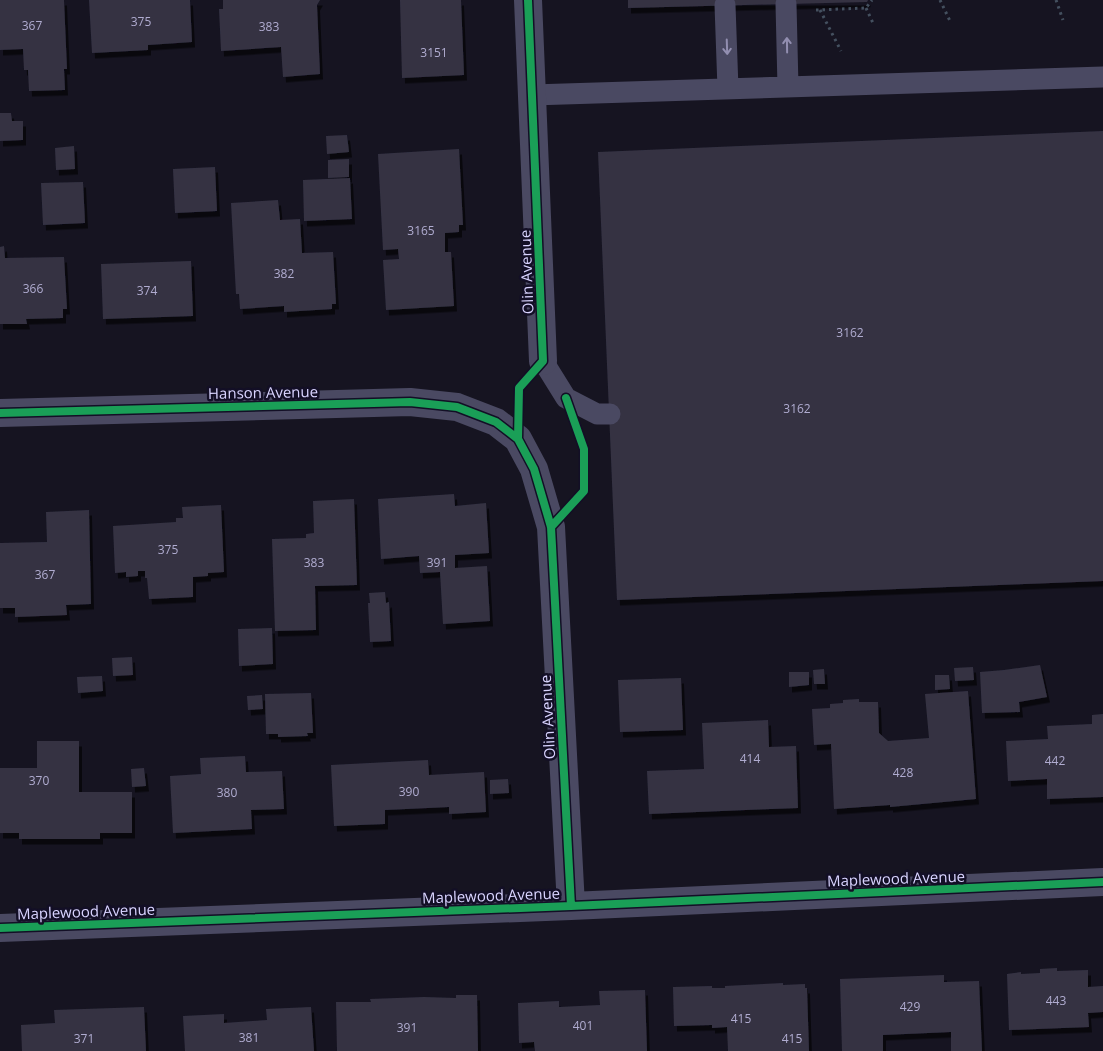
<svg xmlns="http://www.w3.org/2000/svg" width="1103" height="1051" font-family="'Open Sans',sans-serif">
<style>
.building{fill:#343243;filter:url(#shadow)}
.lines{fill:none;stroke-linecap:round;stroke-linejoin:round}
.path{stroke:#44505f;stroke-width:3;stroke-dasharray:2.5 4;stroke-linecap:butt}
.service{stroke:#4a4962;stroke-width:21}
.minor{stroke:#4a4962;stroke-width:28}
.cycleway-casing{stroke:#130f26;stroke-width:11}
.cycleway{stroke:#1a9f57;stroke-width:8}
.oneway{stroke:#928eb0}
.labels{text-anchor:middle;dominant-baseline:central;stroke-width:5;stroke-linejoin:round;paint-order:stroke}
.number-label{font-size:12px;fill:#b0acd0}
.street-label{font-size:15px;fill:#d9d4ff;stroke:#130f26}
</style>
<defs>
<filter id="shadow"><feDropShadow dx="3" dy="5.5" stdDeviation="0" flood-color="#0009"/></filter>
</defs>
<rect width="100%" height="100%" fill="#161421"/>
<path class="building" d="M0,0H64L67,69H64L65,90L29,91L28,70H24L23,49L0,50Z
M89,0H190L192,42L148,45V50L92,53Z
M223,0H320L317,5L320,74L283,77L281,47L221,51L219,9H223Z
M400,0H461L464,75L402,78Z
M628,0H868L867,2L628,8Z
M0,113H11L12,121H23V140L0,141Z
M1103,131V581L617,600L598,152Z
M347,135L349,152L327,154L326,136Z
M74,146L75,169L56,170L55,148Z
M459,149L463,225H459V232L445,233V252H451L454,306L386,310L383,260L399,259L398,249L383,250L378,154Z
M349,159V177L328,178V160Z
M215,167L217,211L175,213L173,169Z
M350,178L352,219L304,221L303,180Z
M83,182L85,223L43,225L41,183Z
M278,200L280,220L300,219L302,253L333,252L336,304H332V309L284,312V306L240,309L239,294H236L231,203Z
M4,246L5,258L64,257L67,309H63V318L26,319L27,324H0V247Z
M191,261L193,316L103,319L101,264Z
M454,494L455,506L486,503L489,553L455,555V568L487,566L490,621L443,624L440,572L420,573L419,556L381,559L378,499Z
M354,499L357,585L315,586L316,630L275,631L272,539L306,538V534L314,533L313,501Z
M221,505L224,572L208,573V576L193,577V597L149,599L147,578H145V571H138V576L126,577V572L115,573L113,526L176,522V518H183L182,507Z
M89,510L91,604L66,605L67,615L15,617V608H0V543L47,542L46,512Z
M385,592L386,603L389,602L391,641L370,642L368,603H370L369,593Z
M272,628L273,664L239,666L238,629Z
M132,657L133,675L113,676L112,658Z
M1040,665L1047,697L1019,702L1020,712L982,713L980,672L1004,670Z
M973,667L974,680L955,681L954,668Z
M824,669L825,684H814L813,670Z
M789,672H809V685L789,687Z
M935,675H949L950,689L935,690Z
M102,676L103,691L78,693L77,677Z
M681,678L683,730L620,732L618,680Z
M968,691L976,799L890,807V805L834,809L831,744L814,745L812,709L830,708V704L843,703V700L859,699V702H878L879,733L888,741L929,738L925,694Z
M311,693L313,733H307L308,736L278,737V734H266L265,694Z
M262,695L263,709L248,710L247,696Z
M1103,714V797L1047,799V779L1008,781L1006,741L1048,739L1047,726L1092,724V715Z
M768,720L769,747L796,746L798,808L649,814L647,771L704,769L702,723Z
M37,741H79V792H132V833H100V839H19V833H0V768H37Z
M245,756L246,772L282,771L284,809L251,810L252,829L173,833L170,776L201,774L200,758Z
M428,760L429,775L484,772L486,812L449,814V807L385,810V824L334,826L331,765Z
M144,768L146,786L132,787L131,769Z
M508,779L509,793L490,794V780Z
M1057,968V971L1088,970V987L1103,986V1012L1088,1013L1089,1027L1009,1030L1007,974L1021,972V974L1040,973V969Z
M944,975V982L979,981L982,1051H951V1032L883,1035V1051H842L840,979Z
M783,983V985L805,984V988H807L809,1051H728L727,1027L712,1028V1025L674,1026L673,987L712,986V988H725V986Z
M645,990L647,1051H535L534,1042L519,1043L518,1003L559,1001V1007L600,1005L599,991Z
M456,995H477L478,1051H337L336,1002H371L370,999L424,997L456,998Z
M144,1007L146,1051H22L21,1025L55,1023L54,1010Z
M311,1007L314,1051H185L183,1016L224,1014V1023L267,1020L266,1009Z"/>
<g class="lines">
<path class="path" d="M940,0L950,21
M1056,0L1063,20
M866,8L873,23
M816,10L866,8L872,0
M820,10L841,51"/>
<path class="service" d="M786,4L788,87
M725,5L728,89
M532,95L1103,77
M543,361L566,398L597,414H610"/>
<path class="minor" d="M528,0L543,361
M0,413L410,402L457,407L496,422L518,439L534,469L551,527L571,906
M0,928L571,906L1103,882"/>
<defs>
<path id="cycleway" d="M528,0L543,361L519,388L518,439L534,469L551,527L571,906
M0,413L410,402L457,407L496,422L518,439
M551,527L584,491V449L566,398
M0,928L571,906L1103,882"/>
</defs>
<use href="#cycleway" class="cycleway-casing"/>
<use href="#cycleway" class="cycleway"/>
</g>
<defs><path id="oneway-shaft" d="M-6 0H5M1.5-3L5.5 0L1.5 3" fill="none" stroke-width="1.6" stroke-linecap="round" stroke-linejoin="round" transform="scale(1.25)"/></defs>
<g class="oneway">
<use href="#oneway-shaft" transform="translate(787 45) rotate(-91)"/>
<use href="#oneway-shaft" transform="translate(727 47) rotate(88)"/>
</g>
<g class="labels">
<g class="number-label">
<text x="141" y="21">375</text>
<text x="32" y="25">367</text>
<text x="269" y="26">383</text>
<text x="434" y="52">3151</text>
<text x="421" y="230">3165</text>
<text x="284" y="273">382</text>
<text x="33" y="288">366</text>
<text x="147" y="290">374</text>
<text x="850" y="332">3162</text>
<text x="797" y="408">3162</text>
<text x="168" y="549">375</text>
<text x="314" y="562">383</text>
<text x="437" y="562">391</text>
<text x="45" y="574">367</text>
<text x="750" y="758">414</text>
<text x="1055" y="760">442</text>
<text x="903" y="772">428</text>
<text x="39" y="780">370</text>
<text x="409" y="791">390</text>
<text x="227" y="792">380</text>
<text x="1056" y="1000">443</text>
<text x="910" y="1006">429</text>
<text x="741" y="1018">415</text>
<text x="583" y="1025">401</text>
<text x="407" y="1027">391</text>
<text x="249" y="1037">381</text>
<text x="84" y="1038">371</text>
<text x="792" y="1038">415</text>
</g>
<g class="street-label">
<text transform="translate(526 272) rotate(-92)">Olin Avenue</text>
<text transform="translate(263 392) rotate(-1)">Hanson Avenue</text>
<text transform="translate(547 717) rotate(-93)">Olin Avenue</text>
<text transform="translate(896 878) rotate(-2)">Maplewood Avenue</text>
<text transform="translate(491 895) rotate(-2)">Maplewood Avenue</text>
<text transform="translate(86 911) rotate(-2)">Maplewood Avenue</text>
</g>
</g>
</svg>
